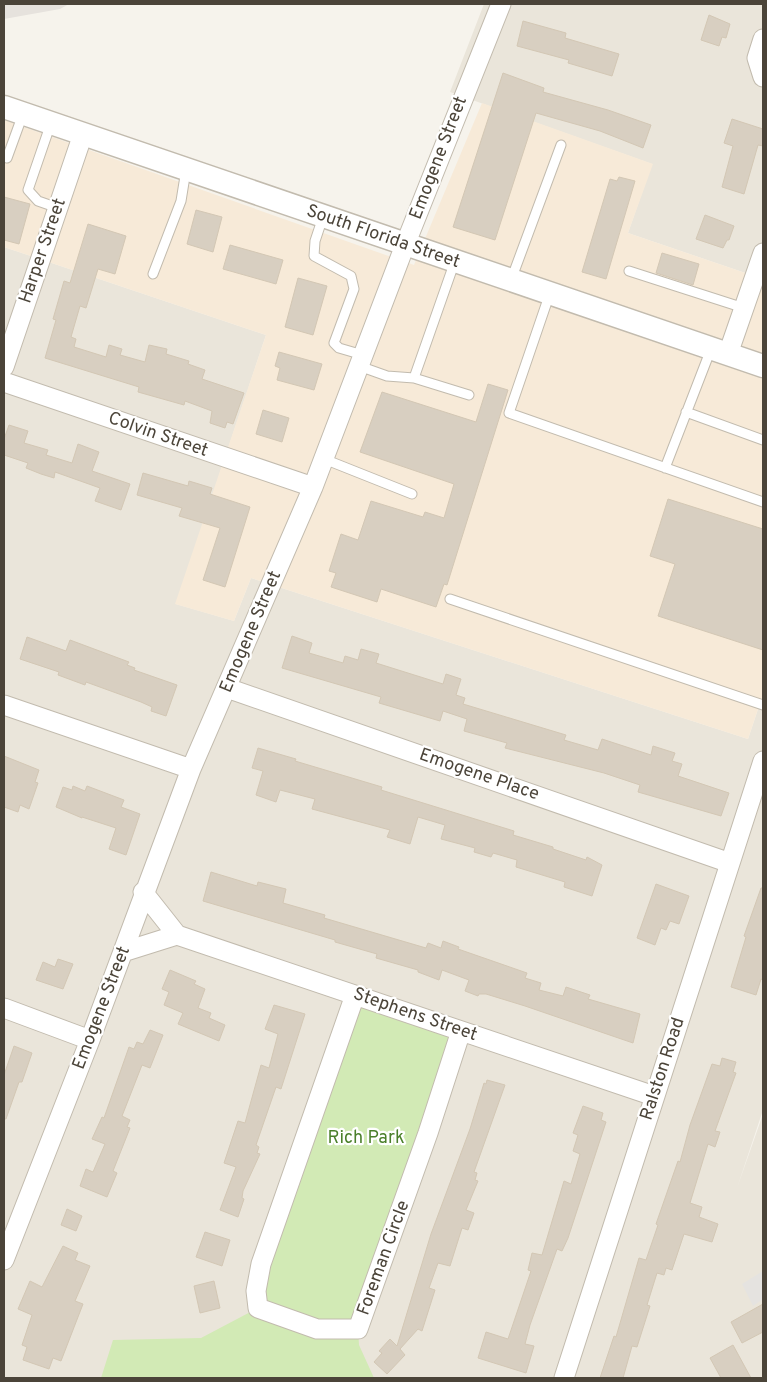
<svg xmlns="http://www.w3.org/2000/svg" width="767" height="1382" font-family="Overpass,sans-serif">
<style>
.residential{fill:#eae5da}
.commercial{fill:#f7ead8}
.industrial{fill:#e6e2dd}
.green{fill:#d2eab5}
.parking{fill:#e5e3e0}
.building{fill:#d8cfc1;stroke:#d3c7b4}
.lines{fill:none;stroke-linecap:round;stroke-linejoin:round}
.service-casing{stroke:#c2bbae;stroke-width:11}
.minor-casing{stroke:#c2bbae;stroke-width:21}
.tertiary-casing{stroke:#c2bbae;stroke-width:25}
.service{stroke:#fff;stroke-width:9}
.minor{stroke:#fff;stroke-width:19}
.tertiary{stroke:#fff;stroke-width:22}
.labels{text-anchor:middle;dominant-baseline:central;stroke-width:4.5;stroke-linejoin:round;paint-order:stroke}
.street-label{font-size:18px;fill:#4b4439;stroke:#fff}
.park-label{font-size:18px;fill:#4a7f2a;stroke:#fff}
</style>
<rect width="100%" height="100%" fill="#f6f3ec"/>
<path class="residential" d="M484,4H763V279L628,233L652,164L450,92Z
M4,247L266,335L176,604L234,621L251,578L748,739L763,694V1110L737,1188L763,1114V1378H4Z"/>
<path class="commercial" d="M482,103L653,164L628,233L763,279V694L748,739L251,578L234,621L175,604L266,335L4,247V120L414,265Z"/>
<path class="industrial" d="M4,4H69L60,9L4,19Z"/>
<path class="green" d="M355,995L461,1031L358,1329L359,1345L374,1378H101L113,1340L201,1338L258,1308L256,1291Z"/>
<path class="parking" d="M763,1271V1299L753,1306L742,1284Z"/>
<path class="building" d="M709,15L730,24L726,38L722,37L719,46L701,40Z
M523,21L566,33L565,38L619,54L612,76L568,63L569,60L517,46Z
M503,73L544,88L543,92L608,110L651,125L643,148L600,131L536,113L495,240L453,227Z
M732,119L763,129V146L758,145L744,194L722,187L733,146L724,143Z
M619,177L635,181L606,279L582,272L610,179L617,181Z
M4,197L30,204L19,244L4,240Z
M196,210L222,217L213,252L187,244Z
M705,215L734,226L729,240H727L723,248L696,239Z
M88,224L126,236L115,274L98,269L86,308L80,306L71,337L76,339L74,347L106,357L109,345L122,349L120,355L145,362L149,345L167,349L166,354L189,361L188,364L205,370L202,379L244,393L233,424L227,422L225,428L210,423L212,411L185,401L184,405L138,392L139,387L45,358L56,320L53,319L64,281L70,283Z
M230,245L283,260L276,284L223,269Z
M662,253L699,264L693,285L656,273Z
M298,278L327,286L313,335L285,327Z
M279,352L322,364L314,390L277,380L280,368L275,366Z
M488,384L508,390L447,585L444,584L436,607L381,589L377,602L331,587L336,573L329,571L341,534L358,540L371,501L423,517L425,512L444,518L454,484L360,452L382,392L476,422Z
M263,410L289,418L282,442L256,434Z
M9,425L28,431L24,443L48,450L46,455L72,463L78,444L99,452L92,471L130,484L121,510L95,501L100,488L55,472L54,478L41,474L26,468L28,463L4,455V439Z
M143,473L188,486L189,481L212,488L210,494L250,507L225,587L203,580L220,528L179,516L182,508L137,495Z
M668,499L763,529V650L658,616L675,564L650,556Z
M292,636L312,643L309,653L343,663L345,656L358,660L361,649L379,654L376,663L443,684L446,674L461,679L456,695L465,698L463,704L566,735L564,740L598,750L602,739L651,755L653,746L675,753L672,761L682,764L678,776L729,793L721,816L638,792L640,785L604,773L505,748L507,743L464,731L467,719L443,711L440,721L379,703L381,697L282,668Z
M27,637L66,651L70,640L129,662L127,665L135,668L134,670L177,685L166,716L151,711L152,707L141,702L86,682L85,685L58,675L59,672L20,659Z
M258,748L296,759L295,761L382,787L381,790L514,831L513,835L553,847V849L586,860L587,857L602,865L592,896L564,887L565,882L516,867L517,860L493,853L491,857L474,852L475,848L441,839L445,825L418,817L410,844L387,837L390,830L312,809L315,799L280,790L276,802L256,795L263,771L252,768Z
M4,756L39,770L35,782L38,783L29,809L20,805L18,812L4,807Z
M73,786L85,791L87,786L124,800L121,807L140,814L126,855L109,849L116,828L82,817V818L56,807L63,787L72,790Z
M211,872L257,886L258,882L286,889L283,903L325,915L324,918L426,948L428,943L441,948L443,941L459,947L458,949L527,973L525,978L541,983L539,990L563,996L566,987L590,995L588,999L640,1014L633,1043L525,1006L486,994H479L478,996L465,991L469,980L442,970L439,980L418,972V970L376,958L377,954L335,942V940L203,901Z
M656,884L689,896L679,924L670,921L666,930L661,928L655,945L637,938Z
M761,888H763V980L761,979L756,995L731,987L746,937L744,936Z
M58,959L73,964L63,989L36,980L43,962L55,967Z
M170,970L196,981L194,984L205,989L198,1008L211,1013L209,1018L225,1025L219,1041L178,1024L183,1013L164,1005L169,992L162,989Z
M274,1005L305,1014L281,1089L276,1087L256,1145L259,1147L257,1153L260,1154L243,1191L242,1198L244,1199L238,1217L220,1210L236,1167L224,1163L238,1121L245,1123L261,1065L269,1068L278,1034L265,1029Z
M150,1030L163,1035L150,1068L142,1065L122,1116L130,1120L127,1127L130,1128L113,1171L117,1173L107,1197L80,1186L86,1169L93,1172L105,1144L92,1139L102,1117L104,1118L129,1047L134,1049L137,1042L143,1044Z
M14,1046L32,1053L22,1082H19L6,1119H4V1075Z
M722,1058L736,1062L733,1072L736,1073L715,1131L720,1132L715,1147L708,1144L690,1203L702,1207L699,1217L718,1224L712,1242L684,1234L672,1270L666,1268L664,1275L657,1273L647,1305L650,1306L637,1347L632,1346L623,1378H600L614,1336L616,1337L639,1258L646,1260L658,1225L656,1224L678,1161L680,1162L690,1125L712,1064L720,1066Z
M487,1080L505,1085L474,1172L477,1173L475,1180L478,1181L466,1210L474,1213L468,1230L462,1228L450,1266L438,1263L429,1288L435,1290L422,1331L418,1329L400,1349L405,1355L387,1374L374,1362L382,1353L379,1351L390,1339L397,1346L431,1234L470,1129L484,1083L486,1084Z
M583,1106L603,1113L601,1120L606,1122L568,1238L562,1251L557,1249L530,1325L525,1344L534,1346L526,1373L478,1358L486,1332L508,1339L531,1271L528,1270L532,1253L542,1255L564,1181L571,1184L580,1154L573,1151L578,1135L573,1133Z
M67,1209L82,1216L76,1231L61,1225Z
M205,1232L230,1240L222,1266L196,1257Z
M63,1246L78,1253L75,1260L90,1266L75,1301L83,1304L61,1361L53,1358L49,1369L23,1360L27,1347L22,1345L32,1315L18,1309L30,1281L42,1287Z
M214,1281L220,1308L200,1313L194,1286Z
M763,1304V1332L742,1343L731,1322Z
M733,1345L751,1378H721L710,1358Z"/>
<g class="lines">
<defs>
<path id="service" d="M51,123L28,190L38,201L58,208
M4,157L7,158L23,114
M323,217L315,241L314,256L351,276L354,289L334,343L339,348L363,355
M629,271L744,308
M153,274L181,201L186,170
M511,280L561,145
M550,293L509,413L763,502
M359,366L387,376L414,378L469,395
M414,378L455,261
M686,412L763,440
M324,459L412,494
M665,468L711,349
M450,599L763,705"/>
<path id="minor" d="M763,39L757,58L763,77
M728,354L763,253
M4,367L83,134
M4,382L313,487
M227,688L730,863
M4,705L191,769
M143,892L177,935L654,1096
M123,952L177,935
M355,995L261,1264L256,1291L258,1308L317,1329H358L428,1133L461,1031
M4,1008L90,1040
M4,1260L90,1040L191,769L313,487L405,245L501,4
M564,1378L763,761"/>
<path id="tertiary" d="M4,107L763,366"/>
</defs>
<use href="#service" class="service-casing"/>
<use href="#minor" class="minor-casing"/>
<use href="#tertiary" class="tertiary-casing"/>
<use href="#service" class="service"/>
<use href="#minor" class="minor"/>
<use href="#tertiary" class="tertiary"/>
</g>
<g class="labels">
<g class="street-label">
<text transform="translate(439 158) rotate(-69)">Emogene Street</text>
<text transform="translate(383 237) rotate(19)">South Florida Street</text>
<text transform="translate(43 251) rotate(-71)">Harper Street</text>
<text transform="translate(158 435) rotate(19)">Colvin Street</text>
<text transform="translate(251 632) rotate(-67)">Emogene Street</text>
<text transform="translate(479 775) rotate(19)">Emogene Place</text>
<text transform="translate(102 1008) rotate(-69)">Emogene Street</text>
<text transform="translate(415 1015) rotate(19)">Stephens Street</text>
<text transform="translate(663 1069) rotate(-72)">Ralston Road</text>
<text transform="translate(384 1258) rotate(-70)">Foreman Circle</text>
</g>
<g class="park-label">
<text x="366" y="1138">Rich Park</text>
</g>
</g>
<rect width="767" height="1382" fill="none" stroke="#4b4439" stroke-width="10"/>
</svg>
